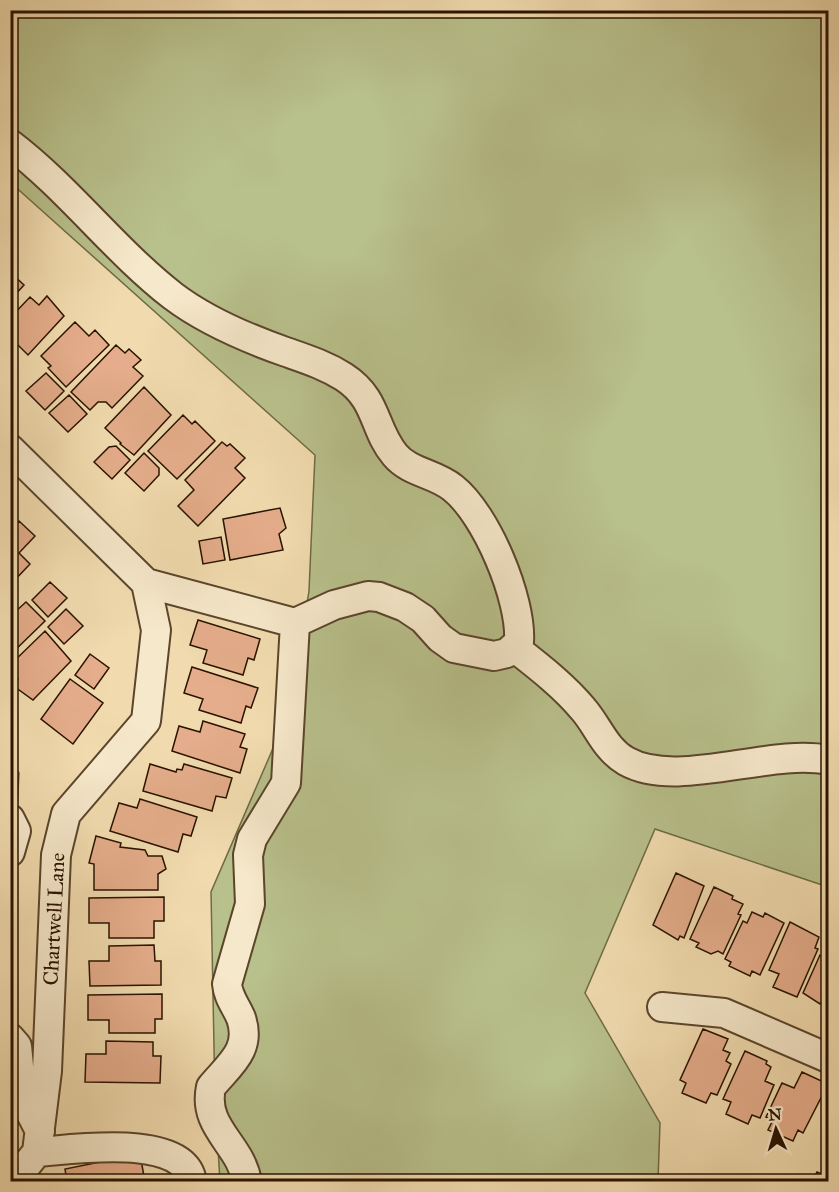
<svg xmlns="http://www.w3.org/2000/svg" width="839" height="1192" font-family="'IM FELL Great Primer',serif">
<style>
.green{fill:#b8c08b;stroke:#706a46;stroke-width:1.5}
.building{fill:#e5ad8b;stroke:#291300;stroke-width:1.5}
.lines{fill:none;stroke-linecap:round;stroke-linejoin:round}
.minor-casing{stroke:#5b452c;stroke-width:32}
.minor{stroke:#f6e8ca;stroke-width:28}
.labels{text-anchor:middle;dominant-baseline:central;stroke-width:4.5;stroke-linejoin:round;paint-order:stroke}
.street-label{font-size:21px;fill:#291300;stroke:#f6e8ca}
</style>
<rect width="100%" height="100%" fill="#f1dbae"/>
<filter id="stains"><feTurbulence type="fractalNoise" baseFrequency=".00333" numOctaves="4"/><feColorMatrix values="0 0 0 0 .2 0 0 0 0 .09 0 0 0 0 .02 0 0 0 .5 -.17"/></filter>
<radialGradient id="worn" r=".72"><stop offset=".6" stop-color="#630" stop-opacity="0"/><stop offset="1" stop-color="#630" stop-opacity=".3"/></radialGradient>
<path class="green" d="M11,11H828V887L655,829L585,993L660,1123L658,1181H220L215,1099L211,892L290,709L309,591L315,455L11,183Z
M11,761L19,773L16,831L11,841Z"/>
<path class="building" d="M10,272L24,285L13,297L17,301L10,308Z
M47,296L64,316L28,355L17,344L10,352V318L30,297L39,305Z
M75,322L89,336L95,330L109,345L66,387L48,368L51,366L41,356Z
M116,345L125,353L129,349L141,360L133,367L143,376L112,408L106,402H98L90,410L71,392Z
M46,373L64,391L45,410L26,391Z
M144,387L171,415L134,455L120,444L121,443L105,428Z
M69,395L87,414L68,432L49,413Z
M183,415L192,424L195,421L215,441L177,479L148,451Z
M222,442L227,446L230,444L245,458L235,468L245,478L198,526L178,506L194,490L185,480Z
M116,446L130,460L112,479L94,462L109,447Z
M144,453L159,468V475L144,491L125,473Z
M280,508L286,528L279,534L283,550L230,560L223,519Z
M19,521L35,536L19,553L30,564L10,585V530Z
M221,537L225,560L203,564L199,541Z
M50,582L67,598L48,617L32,600Z
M26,602L45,621L10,655V605L16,611Z
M66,609L83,626L64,644L48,627Z
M198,620L260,639L254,660L248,658L243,675L203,663L207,650L190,645Z
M45,631L71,661L33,700L15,687L18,679L10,672V665Z
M90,654L109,668L94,689L75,675Z
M192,667L258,688L251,708L246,706L241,723L199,710L203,699L184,693Z
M70,679L103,703L73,744L41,719Z
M203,721L245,734L240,747L247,749L240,773L172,751L179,726L200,732Z
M150,764L176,772L177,769L182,770L184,764L232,778L226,798L216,796L212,811L143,791Z
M140,799L197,817L191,836L183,834L178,852L110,831L119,803L137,808Z
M96,836L121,843L120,847L145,850L148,856H162L166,869L158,874V890H94V864L89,863Z
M676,873L704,886L684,938L680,936L678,940L653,925Z
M714,887L733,896L732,899L743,904L738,914L741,915L723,954L718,951L711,954L696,947L699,943L690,939Z
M164,897V921H154V938H109V923H89V898Z
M752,912L763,917L765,913L784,923L760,975L752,971L750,976L729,966L731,962L725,959L743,921L747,923Z
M790,922L819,937L815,948L818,949L797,997L773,987L779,974L769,970Z
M154,945L155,961H161V985L90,986L89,961H109V946Z
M828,946V1004L822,1001L820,1004L803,993L820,955L823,957Z
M162,994V1019H155V1033H109V1020H88V995Z
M703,1029L728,1039L723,1050L730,1053L726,1061L731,1064L717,1095L711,1093L706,1103L682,1093L686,1083L680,1080Z
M106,1041L153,1042V1056H161L160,1083L85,1082L86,1054H106Z
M745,1051L767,1061L766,1064L771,1067L765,1081L774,1085L760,1118L752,1115L748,1124L726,1114L731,1102L723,1099Z
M802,1072L828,1084L803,1133L798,1130L793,1141L768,1130L773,1120L766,1117L782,1083L794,1088Z
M140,1154L145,1182H67L65,1169Z
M817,1172L826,1176L828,1173V1182H812Z"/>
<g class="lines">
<defs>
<path id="minor" d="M10,144C69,189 114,250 173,296C206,321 246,338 286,352C306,359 325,365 344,377C378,399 373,429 395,455C410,473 435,473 453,488C486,514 522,599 519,642L507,653L494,656L454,648L440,638L423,619L405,607L379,597L368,596L334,605L295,623L146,583L10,449
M515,648C538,666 564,686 583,709C598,726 605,749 626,761C677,790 770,748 828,760
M10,819L16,831L10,852
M662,1007L724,1013L828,1058
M10,1038L17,1046L22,1096L40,1131
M37,1152C71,1150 185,1132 192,1182
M13,1182L37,1152L47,1071L56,855L66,814L146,721L156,630L146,583
M247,1182C241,1144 202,1128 211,1087C229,1065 252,1050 241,1018C236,1006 228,997 227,984L250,904L248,855L252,839L286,783L295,623"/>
</defs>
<use href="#minor" class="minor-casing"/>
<use href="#minor" class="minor"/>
</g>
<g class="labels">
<g class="street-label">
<text transform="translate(54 919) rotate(-87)">Chartwell Lane</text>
</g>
</g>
<rect width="839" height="1192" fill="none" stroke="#f1dbae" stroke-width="36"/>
<rect x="12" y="12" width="815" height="1168" fill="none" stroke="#291300" stroke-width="3"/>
<rect x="18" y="18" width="803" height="1156" fill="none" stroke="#291300" stroke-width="1.5"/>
<g transform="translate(776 1129) rotate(356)" stroke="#f6e8ca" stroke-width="4.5" paint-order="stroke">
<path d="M0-4.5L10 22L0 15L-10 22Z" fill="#291300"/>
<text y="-9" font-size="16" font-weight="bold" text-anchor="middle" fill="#291300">N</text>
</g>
<rect width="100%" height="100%" filter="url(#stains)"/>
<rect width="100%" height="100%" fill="url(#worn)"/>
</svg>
